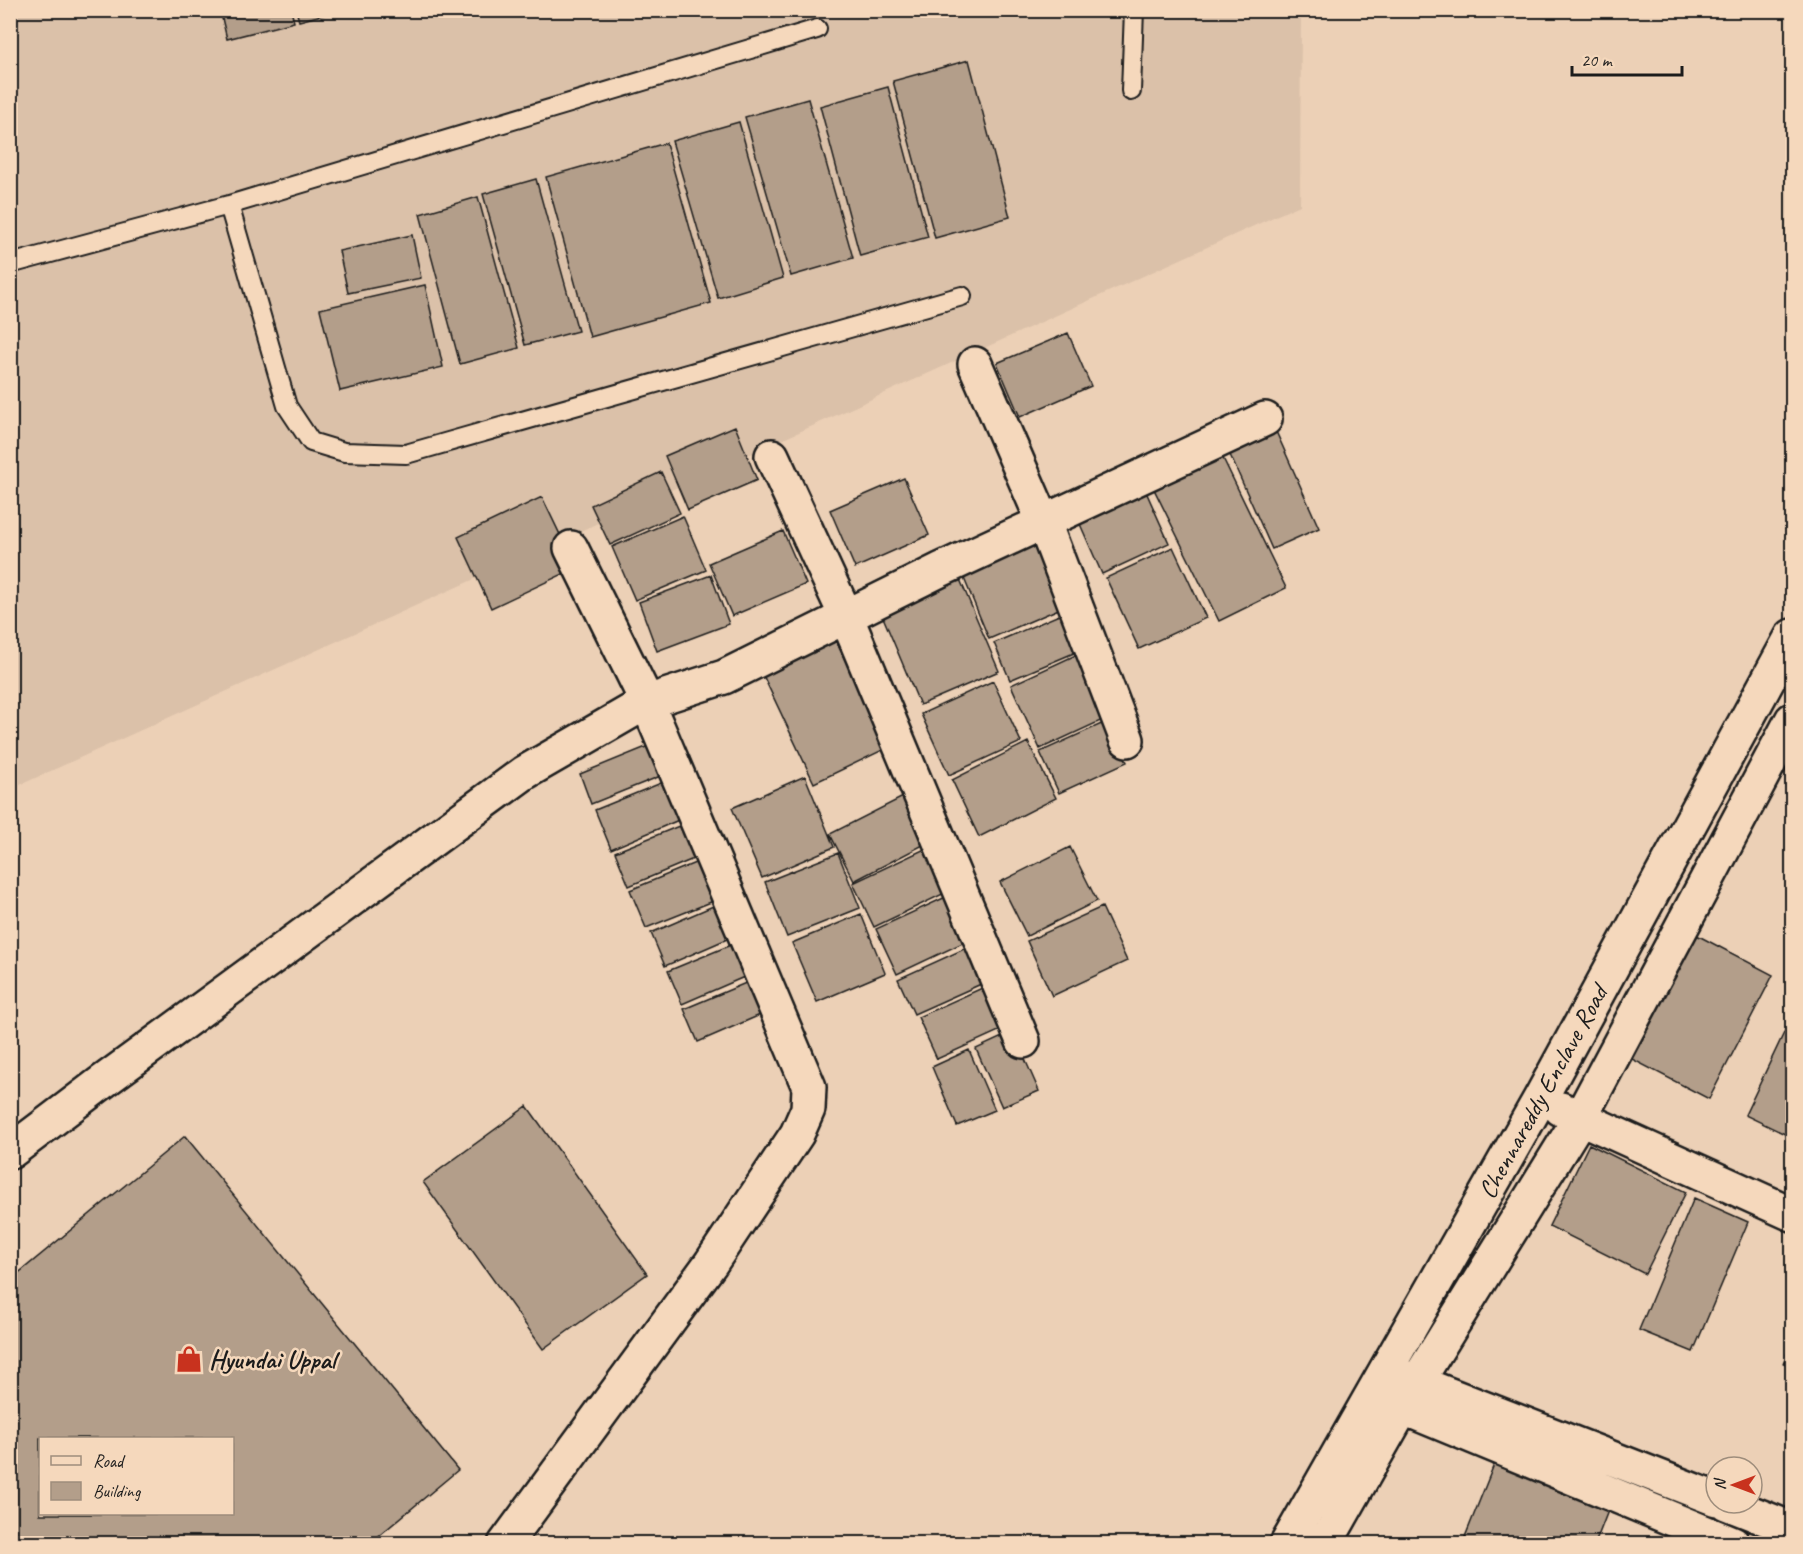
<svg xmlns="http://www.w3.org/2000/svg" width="1803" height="1554" font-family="Caveat,sans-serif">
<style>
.built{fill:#dbc1a9}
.building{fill:#b39e8a;stroke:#1c1c1c;stroke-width:1.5;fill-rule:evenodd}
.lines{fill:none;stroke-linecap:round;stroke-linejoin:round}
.service-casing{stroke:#1c1c1c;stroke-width:22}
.minor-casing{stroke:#1c1c1c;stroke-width:38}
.path{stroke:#1c1c1c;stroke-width:4;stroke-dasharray:4.5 4.5;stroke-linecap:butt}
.service{stroke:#f5d8bc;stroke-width:18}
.minor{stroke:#f5d8bc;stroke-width:33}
.labels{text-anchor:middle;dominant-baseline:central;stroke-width:5;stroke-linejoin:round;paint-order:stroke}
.street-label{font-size:26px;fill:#1c1c1c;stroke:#f5d8bc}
.poi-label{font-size:26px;font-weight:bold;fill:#1c1c1c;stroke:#f5d8bc;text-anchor:start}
</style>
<rect width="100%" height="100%" fill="#ecd0b6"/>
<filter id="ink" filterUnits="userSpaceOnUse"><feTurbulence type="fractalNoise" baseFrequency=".0167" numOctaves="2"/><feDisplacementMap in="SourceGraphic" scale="12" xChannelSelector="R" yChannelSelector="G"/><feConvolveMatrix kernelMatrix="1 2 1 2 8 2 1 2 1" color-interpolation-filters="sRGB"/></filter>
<g filter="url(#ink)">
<path class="built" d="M10,11H1301L1300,205L11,789Z"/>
<path class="building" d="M220,10H291L294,22L227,39Z
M296,10H341L299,21Z
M969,60L1010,217L935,238L893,81Z
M888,87L928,237L860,256L820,106Z
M808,99L853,258L791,276L745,117Z
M739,122L783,278L718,298L672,141Z
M666,143L711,303L590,337L546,177Z
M536,179L578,331L525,345L483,194Z
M478,197L519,348L460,364L420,214Z
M412,235L421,278L348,293L339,251Z
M425,285L443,367L340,391L320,309Z
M1068,333L1091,386L1020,417L997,363Z
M735,426L757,480L688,510L665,456Z
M1274,427L1319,528L1272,549L1227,448Z
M1220,452L1286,588L1219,621L1152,485Z
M661,472L680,513L610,545L591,505Z
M904,478L929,535L855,568L830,510Z
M1143,485L1169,543L1102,574L1076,515Z
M542,497L576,568L491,608L458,537Z
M683,516L706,570L635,600L612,547Z
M783,531L806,584L732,616L709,563Z
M1034,540L1061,608L989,639L961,571Z
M1173,547L1206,618L1139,649L1106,578Z
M711,575L729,624L657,651L639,602Z
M959,577L999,671L920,705L880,610Z
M1066,612L1081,650L1010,680L994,643Z
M835,639L887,748L814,783L762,673Z
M1078,654L1107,718L1040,749L1011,685Z
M993,681L1021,742L949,775L921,714Z
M1108,721L1127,762L1059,793L1040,752Z
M1028,742L1056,798L979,837L952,780Z
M651,745L663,775L591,804L580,774Z
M805,776L834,847L762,878L732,808Z
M666,781L681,819L611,849L595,810Z
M903,797L927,843L854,881L830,834Z
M684,824L698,857L629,886L615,852Z
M1070,847L1097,901L1027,936L1000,882Z
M927,848L947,892L874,927L853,883Z
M838,853L860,908L787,937L765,882Z
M700,861L716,900L646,928L630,890Z
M948,896L969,940L897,974L876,929Z
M720,903L734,936L665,966L651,933Z
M1102,907L1127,961L1052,996L1027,941Z
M861,914L885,973L817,1002L792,943Z
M1693,933L1773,975L1709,1099L1628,1057Z
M738,942L751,974L682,1004L668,971Z
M975,944L990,980L914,1014L898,979Z
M753,980L767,1012L698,1042L684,1009Z
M991,984L1010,1026L937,1059L918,1017Z
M1792,1016V1125L1787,1135L1745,1115Z
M1013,1032L1039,1091L1002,1107L976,1049Z
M969,1050L995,1110L957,1126L932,1067Z
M527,1106L647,1274L543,1349L423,1182Z
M185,1136L458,1470L369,1544H10V1280ZM40,1438H232V1514H40Z
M1589,1144L1686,1192L1645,1274L1549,1226Z
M1694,1198L1748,1222L1693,1352L1639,1330Z
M1499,1452L1613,1498L1595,1544H1467L1463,1542Z"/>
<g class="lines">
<defs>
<path id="service" d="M1131,91L1134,10
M229,205L287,406L311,442L344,452L406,454L962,296
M10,264L229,205L817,29"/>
<path id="minor" d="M975,364L1044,523L1127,740
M772,456L846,616L1023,1041
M1561,1109L1792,1214
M10,1152L101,1083L524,773L647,702L724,677L940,570L1265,419
M1396,1374L1716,1499
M1382,1399L1733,1544
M1726,1503L1792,1529
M505,1544L711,1263L797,1134L808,1109L809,1087L647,702L571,548
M1287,1544L1540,1099L1792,636
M1325,1544L1417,1382L1580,1118L1792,720"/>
</defs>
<use href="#service" class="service-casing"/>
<use href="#minor" class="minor-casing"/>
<path class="path" d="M1784,1364L1792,1345"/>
<use href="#service" class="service"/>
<use href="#minor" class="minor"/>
</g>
</g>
<defs>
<symbol id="shop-bare" viewBox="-9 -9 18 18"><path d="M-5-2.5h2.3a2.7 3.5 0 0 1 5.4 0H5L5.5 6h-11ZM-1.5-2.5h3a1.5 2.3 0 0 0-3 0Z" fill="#c8321e" stroke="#f5d8bc" stroke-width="2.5" paint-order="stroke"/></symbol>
</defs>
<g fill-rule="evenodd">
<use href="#shop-bare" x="170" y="1340" width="38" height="38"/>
</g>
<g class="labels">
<g class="street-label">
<text transform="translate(1543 1092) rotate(-61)">Chennareddy Enclave Road</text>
</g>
<g class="poi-label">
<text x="209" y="1359">Hyundai Uppal</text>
</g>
</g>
<rect width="1803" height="1554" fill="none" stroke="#f5d8bc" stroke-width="36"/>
<rect x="18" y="18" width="1767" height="1518" fill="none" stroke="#1c1c1c" stroke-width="2" filter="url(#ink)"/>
<rect x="39" y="1437" width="195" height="78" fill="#f5d8bc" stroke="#9e8d7c" stroke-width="1.5"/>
<rect x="51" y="1456" width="30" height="9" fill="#f5d8bc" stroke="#9e8d7c" stroke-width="1.5"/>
<text x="93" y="1467" font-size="18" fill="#1c1c1c">Road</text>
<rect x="51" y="1482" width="30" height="18" fill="#b39e8a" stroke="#9e8d7c" stroke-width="1.5"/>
<text x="93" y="1497" font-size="18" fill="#1c1c1c">Building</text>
<g transform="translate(1734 1485) rotate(270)"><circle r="28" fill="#f5d8bc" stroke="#9e8d7c" stroke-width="1.5"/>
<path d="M0-4.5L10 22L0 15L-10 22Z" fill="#c8321e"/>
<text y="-9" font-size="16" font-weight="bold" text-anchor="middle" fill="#1c1c1c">N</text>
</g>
<path d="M1572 66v9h110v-9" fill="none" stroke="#1c1c1c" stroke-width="3"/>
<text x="1581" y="66" font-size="18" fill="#1c1c1c" stroke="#f5d8bc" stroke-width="4.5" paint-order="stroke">20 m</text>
</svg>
